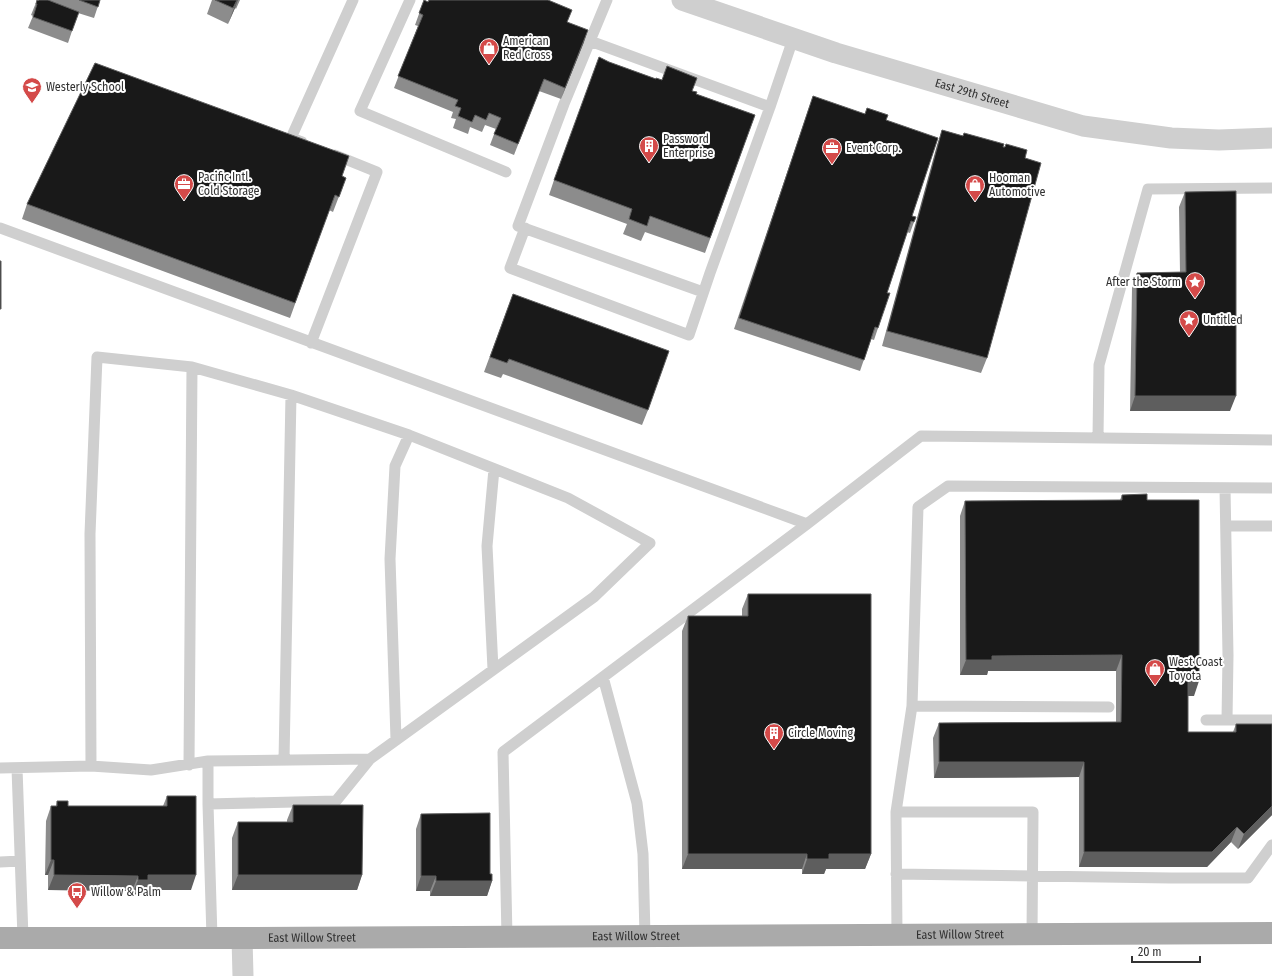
<svg xmlns="http://www.w3.org/2000/svg" width="1272" height="976" font-family="'Fira Sans Condensed',sans-serif">
<style>
.lines{fill:none;stroke-linecap:round;stroke-linejoin:round}
.service{stroke:#cfcfcf;stroke-width:11}
.minor{stroke:#cfcfcf;stroke-width:21}
.primary{stroke:#aaa;stroke-width:22}
.wall{fill:#8c8c8c}
.shaded-wall{fill:#5e5e5e}
.building{fill:#191919;stroke:#5e5e5e}
.labels{text-anchor:middle;dominant-baseline:central;stroke-width:4;stroke-linejoin:round;paint-order:stroke}
.poi-label{font-size:12px;fill:#323232;stroke:#fff;text-anchor:start}
.street-label{font-size:12px;fill:#323232;stroke:#fff}
</style>
<rect width="100%" height="100%" fill="#fff"/>
<g class="lines">
<path class="service" d="M410,0L360,111L506,172
M607,0L590,41L770,107L793,39
M590,41L564,104L518,226L703,292
M302,142L291,138L353,0
M0,228L807,524
M525,228L510,268L689,335L710,273L770,107
M311,343L377,172L335,155
M1098,437L1099,365L1148,189L1272,188
M1225,488L1228,655L1227,720
M1226,526H1272
M493,669L487,546L494,469
M603,677L637,803L643,854L645,936
M912,706L918,507L948,486L1272,488
M1206,720H1272
M396,739L390,559L395,466L409,435
M284,760L291,395
M208,761V804
M189,765L192,367
M91,766L90,534L97,357L192,367L291,395L409,435L568,498L650,543L594,597L370,759L336,801L208,804L212,938
M0,768L91,766L151,770L208,761L370,759
M17,768L23,938
M896,812H1033L1032,934
M0,862L20,861
M896,874L1171,878H1248L1272,845
M897,935L896,812L912,706L1109,707
M507,937L503,752L807,524L921,436L1272,440"/>
<g class="minor">
<path id="s1" d="M682,0L836,53L1083,126L1171,138L1219,140L1272,138"/>
<path d="M242,938L243,976"/>
</g>
<path class="primary" id="s2" d="M0,938H242L1272,933"/>
</g>
<path class="wall" d="M37,0L38,1L39,0H100L94,18L78,13L68,43L28,28L33,16L31,15Z
M212,0H240L236,9L235,8L228,24L207,14Z
M424,0L428,2L568,22L584,42L561,99L539,91L514,155L490,145L496,129L485,125L482,132L470,127L468,134L453,128L456,119L451,118L453,112L394,88L418,26L415,25Z
M609,62L656,79L692,91L696,94L755,115L705,253L645,232L641,241L623,234L627,224L549,195L554,180Z
M809,108L864,114L886,120L912,216L914,222L910,233L907,232L887,293L878,328L874,340L871,339L860,371L734,329Z
M942,130L1003,147L1025,158L987,358L981,373L882,346L937,145Z
M342,176L346,178L333,212L329,210L290,318L22,219L27,204Z
M1185,192L1230,411H1130L1132,288L1137,273L1180,272L1179,207Z
M513,294L648,410L642,425L503,374L501,378L484,372Z
M1122,495L1147,500L1194,696H1188V732H1233L1236,724L1272,815L1238,849L1231,842L1207,867H1079V777L934,778L933,738L939,723L1116,722V671H988L987,675H960V516L965,501L1120,500Z
M748,594L871,854L865,869H826L824,874H802V869H682V631L688,616H742V609Z
M167,796L191,890H144L142,895H132V891L48,890V875H45L46,821L51,806H56L57,801L68,806H163Z
M293,805L362,875L357,890H232V838L238,822H287V820Z
M421,814L490,874L492,881L487,896H430V891H416V829Z"/>
<path class="shaded-wall" d="M237,0H238L235,8L228,24Z
M588,30L584,42L561,99L565,88Z
M1135,396H1236L1230,411H1130Z
M1122,655L1116,671H988L987,675H960L966,660L992,656Z
M1188,681H1199L1194,696H1182Z
M939,762H1084L1079,777L934,778Z
M1272,806V815L1238,849L1244,834Z
M1237,827L1231,842L1207,867H1079L1084,852Z
M688,854H807L802,869H682Z
M829,854H871L865,869H826L824,874H802L807,859Z
M51,860H54L48,875H45Z
M54,875L138,876L132,891L48,890Z
M148,875H196L191,890H144L142,895H132L138,880Z
M238,875H362L357,890H232Z
M421,876H436L430,891H416Z
M436,881H492L487,896H430Z"/>
<path class="building" d="M37,0L38,1L39,0H48L79,12L72,31L33,17L37,4H36Z
M79,0H100L98,7Z
M215,0H237L233,8Z
M424,0L428,2L429,0H548L572,10L567,22L588,30L565,88L544,79L518,144L494,134L501,118L489,113L486,120L475,115L472,122L458,116L461,108L455,106L458,100L398,76L423,15L419,13Z
M599,57L609,62L656,79V78L662,80L667,66L697,78L692,91L697,92L696,94L755,115L710,238L650,216L647,226L629,219L632,209L554,180Z
M95,63L349,156L342,176L346,178L339,197L335,195L295,303L27,204Z
M813,96L865,114L867,108L888,115L886,120L938,138L912,216L916,217L914,222L911,221L887,293H890L878,328L875,327L864,360L739,318Z
M942,130L963,136L964,133L1004,144L1003,147H1005L1006,144L1027,150L1025,158L1041,163L987,358L887,331Z
M1236,191V396H1135L1137,273L1186,272L1185,192Z
M0,261H1V309H0Z
M513,294L669,351L648,410L509,359L507,363L490,357Z
M1147,494V500H1199V681H1188V732H1236V724H1272V806L1244,834L1237,827L1212,852H1084V762H939V723L1121,722L1122,655L992,656V660H966L965,501L1122,500V495Z
M748,594H871V854H829V859H807V854H688V616H748Z
M167,796H196V875H148V880H138V876L54,875V860H51V806H57V801H68V806H167Z
M293,805H363L362,875H238V822H293Z
M490,813V874H492V881H436V876H421V814Z"/>
<defs>
<symbol id="shop-pin" viewBox="-11 -11 22 30"><path d="M0 17L-7.5 6A9.5 9.5 0 1 1 7.5 6Z" fill="#d44a49" stroke="#fff"/><path d="M-5-2.5h2.3a2.7 3.5 0 0 1 5.4 0H5L5.5 6h-11ZM-1.5-2.5h3a1.5 2.3 0 0 0-3 0Z" fill="#fff"/></symbol>
<symbol id="school-pin" viewBox="-11 -11 22 30"><path d="M0 17L-7.5 6A9.5 9.5 0 1 1 7.5 6Z" fill="#d44a49" stroke="#fff"/><path d="M0-5L7-2L0 1L-7-2ZM-4 1L0 2.5L4 1V4Q0 6-4 4Z" fill="#fff"/></symbol>
<symbol id="building-pin" viewBox="-11 -11 22 30"><path d="M0 17L-7.5 6A9.5 9.5 0 1 1 7.5 6Z" fill="#d44a49" stroke="#fff"/><path d="M-4-6H4V6H1V3H-1V6H-4ZM-2.5-4.3h1.7v1.8h-1.7ZM.8-4.3h1.7v1.8H.8ZM-2.5-1h1.7V.8h-1.7ZM.8-1h1.7V.8H.8Z" fill="#fff"/></symbol>
<symbol id="office-pin" viewBox="-11 -11 22 30"><path d="M0 17L-7.5 6A9.5 9.5 0 1 1 7.5 6Z" fill="#d44a49" stroke="#fff"/><path d="M-6-3h4V-5.5h4V-3h4V5H-6ZM-1-4.5V-3h2v-1.5ZM-6 0V1H6V0Z" fill="#fff"/></symbol>
<symbol id="sight-pin" viewBox="-11 -11 22 30"><path d="M0 17L-7.5 6A9.5 9.5 0 1 1 7.5 6Z" fill="#d44a49" stroke="#fff"/><path d="M0-6L1.8-2.2L6-1.7L2.9 1.2L3.7 5.4L0 3.3L-3.7 5.4L-2.9 1.2L-6-1.7L-1.8-2.2Z" fill="#fff"/></symbol>
<symbol id="bus-pin" viewBox="-11 -11 22 30"><path d="M0 17L-7.5 6A9.5 9.5 0 1 1 7.5 6Z" fill="#d44a49" stroke="#fff"/><path d="M-5-6H5V4H4V6H2V4H-2V6H-4V4H-5ZM-3.5-4V0h7V-4ZM-3.5 1.2v1.5H-2V1.2ZM2 1.2v1.5H3.5V1.2Z" fill="#fff"/></symbol>
</defs>
<g fill-rule="evenodd">
<use href="#shop-pin" x="478" y="37" width="22" height="30"/>
<use href="#school-pin" x="21" y="76" width="22" height="30"/>
<use href="#building-pin" x="638" y="135" width="22" height="30"/>
<use href="#office-pin" x="821" y="137" width="22" height="30"/>
<use href="#office-pin" x="173" y="173" width="22" height="30"/>
<use href="#shop-pin" x="964" y="174" width="22" height="30"/>
<use href="#sight-pin" x="1184" y="271" width="22" height="30"/>
<use href="#sight-pin" x="1178" y="309" width="22" height="30"/>
<use href="#shop-pin" x="1144" y="658" width="22" height="30"/>
<use href="#building-pin" x="763" y="722" width="22" height="30"/>
<use href="#bus-pin" x="66" y="881" width="22" height="30"/>
</g>
<g class="labels">
<g class="poi-label">
<text x="503" y="41">American<tspan x="503" dy="14">Red Cross</tspan></text>
<text x="46" y="87">Westerly School</text>
<text x="663" y="139">Password<tspan x="663" dy="14">Enterprise</tspan></text>
<text x="846" y="148">Event Corp.</text>
<text x="198" y="177">Pacific Intl.<tspan x="198" dy="14">Cold Storage</tspan></text>
<text x="989" y="178">Hooman<tspan x="989" dy="14">Automotive</tspan></text>
<text x="1181" y="282" text-anchor="end">After the Storm</text>
<text x="1203" y="320">Untitled</text>
<text x="1169" y="662">West Coast<tspan x="1169" dy="14">Toyota</tspan></text>
<text x="788" y="733">Circle Moving</text>
<text x="91" y="892">Willow &amp; Palm</text>
</g>
<g class="street-label">
<text stroke="none"><textPath href="#s1" startOffset="305">East 29th Street</textPath></text>
<text stroke="none"><textPath href="#s2" startOffset="960">East Willow Street</textPath></text>
<text stroke="none"><textPath href="#s2" startOffset="636">East Willow Street</textPath></text>
<text stroke="none"><textPath href="#s2" startOffset="312">East Willow Street</textPath></text>
</g>
</g>
<path d="M1132 956v6h68v-6" fill="none" stroke="#323232" stroke-width="2"/>
<text x="1138" y="956" font-size="12" fill="#323232" stroke="#ffffff" stroke-width="3" paint-order="stroke">20 m</text>
</svg>
